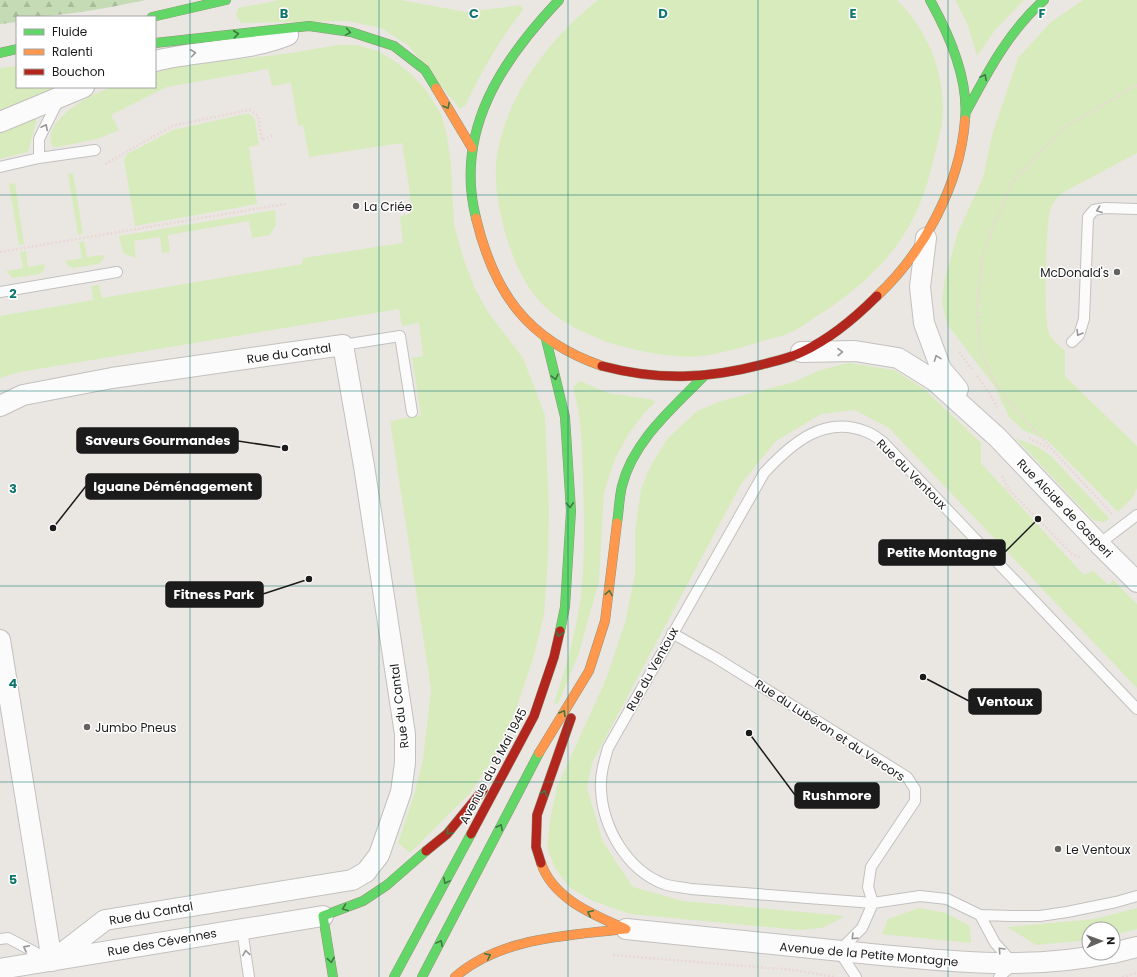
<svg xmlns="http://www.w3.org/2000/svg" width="1137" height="977" font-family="Poppins,sans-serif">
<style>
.grass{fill:#d8ebbd}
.forest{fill:url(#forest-firs)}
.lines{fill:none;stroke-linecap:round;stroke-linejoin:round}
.lane-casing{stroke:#c2c1bf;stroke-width:12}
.street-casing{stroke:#c2c1bf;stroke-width:22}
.fast-casing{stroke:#93937b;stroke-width:10}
.slow-casing{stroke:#93937b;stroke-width:10}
.jam-casing{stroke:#93937b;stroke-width:10}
.path{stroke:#ead8d6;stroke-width:2.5;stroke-dasharray:2 2;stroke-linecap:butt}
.lane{stroke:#fcfbfb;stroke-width:10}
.street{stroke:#fcfbfb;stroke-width:20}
.fast{stroke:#63d668;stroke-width:9}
.slow{stroke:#ff974d;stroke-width:9}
.jam{stroke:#b3261e;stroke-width:9}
.oneway{stroke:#3f7842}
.oneway2{stroke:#979696}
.grid{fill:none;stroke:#0f766e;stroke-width:1;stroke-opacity:0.55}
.poi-dot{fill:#636261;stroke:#fff;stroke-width:1.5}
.labels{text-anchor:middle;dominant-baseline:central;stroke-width:3;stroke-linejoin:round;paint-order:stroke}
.poi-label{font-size:12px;fill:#1b1b1b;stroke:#fff;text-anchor:start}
.street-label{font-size:12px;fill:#1b1b1b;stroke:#fff}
.grid-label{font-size:13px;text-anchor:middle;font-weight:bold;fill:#0f766e;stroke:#fff;stroke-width:3;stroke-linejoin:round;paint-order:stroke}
.leader{fill:none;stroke:#1b1b1b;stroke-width:1.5}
.callout-dot{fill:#1b1b1b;stroke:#fff;stroke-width:1.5}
.callout{fill:#1b1b1b;stroke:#1b1b1b;stroke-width:1.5}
.callout-label{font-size:13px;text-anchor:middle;font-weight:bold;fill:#fff}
</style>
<defs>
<pattern id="forest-firs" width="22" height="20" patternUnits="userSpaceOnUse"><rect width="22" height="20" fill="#c4dbb5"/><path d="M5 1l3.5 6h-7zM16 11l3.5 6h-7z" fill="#a8bb9b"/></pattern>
</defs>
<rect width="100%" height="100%" fill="#eae7e2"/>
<path class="grass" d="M280,0H400L466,12L521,5L523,10C498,42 483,69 465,106L460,109L409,46L381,28L347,21L241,23L236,15L238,8Z
M598,0H897C927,30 943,68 943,110C943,129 935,151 931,170C915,233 883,270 831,307C818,315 805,325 792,332C783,336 772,338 763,341C743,347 723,353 703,356C675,359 634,351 607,342C584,333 559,322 542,304C524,285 514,261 506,236C499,210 492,178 498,150C510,90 551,37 598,0Z
M955,0H1024L995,30L977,56L967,23Z
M1083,0H1137V153L1064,192C1056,198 1053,202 1050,211C1046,226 1043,320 1049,333C1051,339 1060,346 1065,351V376L1137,446V488L1133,497L1118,512L1047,440L1023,430L1009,417L995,387L947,324L942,303L945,278L958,232L983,178L992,135L1018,58L1051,22Z
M337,45H357L378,51L396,62L412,75L426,90L441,114L447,136L451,164L454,225L463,257L475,289L488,312L523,358L545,415L549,508L548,561L544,615L533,659L515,712L493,759L470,793L410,853L398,843L415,792L423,759L431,689L390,421L421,415L412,358L423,356L419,323L402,326L399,309L20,372L0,378V316L93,300L91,286L99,285L102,298L302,264L303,258L403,243L400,216L410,214V194L402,143L309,157L303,125L298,126L291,83L272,86L268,69L167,87L111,115L119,130L97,139L58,147H53C38,122 95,90 115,87C127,85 142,87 155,87V72L172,67L292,53Z
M17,66V87H66L0,113V68Z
M245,114H250L255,120L259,145L249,147L257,204L135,226L124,160L127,154L173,130Z
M35,118L37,119L28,152L0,159V131Z
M73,173L83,234L78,235L68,174Z
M15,183L24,244L19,245L9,184Z
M275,210L276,225L270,235L252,238L249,221L168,235L170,252L162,253L160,237L134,241L136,258L127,255L123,252L119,236Z
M84,241L87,257L104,255L103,260L99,264L73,268L68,266L65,261L82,258L79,242Z
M26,251L28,267L45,264L44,270L40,274L13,278L6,271L23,268L20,252Z
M849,363L894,370L924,389L981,443V463L1084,575L1093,571L1109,585L1113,580L1137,604V688L889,428L855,410L821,414L776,441L741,484L592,763L587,788L603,842L633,887L683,901L845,916L822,928L798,930L630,914L593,901L570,888L555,868L547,848L550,820L557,787L606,679L625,623L635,574V531L641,489L650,467L668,438L697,411L721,401L794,382L820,370Z
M580,381L608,393L654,400L655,403L645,412L628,435L615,459L604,493L599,581L579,653L558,704L554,703C563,676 572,647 577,619C586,575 584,527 583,483C582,450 582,418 573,387Z
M1015,438L1036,446L1050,455L1110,519L1103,522L1093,520Z
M919,908L946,913L970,926L971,943L882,934L888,919Z
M1137,908V929L1113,935V929H1089V940L1036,945L1007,927L1094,919Z"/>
<path class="forest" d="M0,0H146C102,9 62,17 17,17V22L0,24Z"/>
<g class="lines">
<defs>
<path id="lane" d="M39,158V139L59,99
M0,167L39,158L95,150
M0,292L117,272
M1072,342L1079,335L1084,319L1088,217L1094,210L1105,208L1137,209
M343,345L400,336L412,412
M1099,544L1137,515
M672,633L716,658L907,777L915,789V801L871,867L868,887L873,903L862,928L839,951L856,977
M1137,709L883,442C878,438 872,434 867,432C824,414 791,444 764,473L608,748C604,762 600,775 601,790C603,828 627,870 664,884C672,887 682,887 691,889L873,903L920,896L947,899L980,915L1012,916H1040L1067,912L1116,902L1137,896
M980,915L995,943L1014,964L999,977
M242,929L249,977
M0,939L8,938L48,959"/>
<path id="street" d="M155,61C198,50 247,52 288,35
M0,122L84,87
M926,238L920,287L924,323L941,369L958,389
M801,352L855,351L898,358L935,381L997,437L1099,544L1137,582
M0,406L23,395L112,378L343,345L364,466L405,734V763L401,792L379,855L366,872L352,880L105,920L52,961L0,640
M626,929C704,937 783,945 861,953C945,961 1028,971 1111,953
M1113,953L1137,947
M0,969L323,916"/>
<path id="fast" d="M930,0C949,34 969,80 965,120
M152,17L226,0
M155,43L309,26L351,32L394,46L425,70L436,88
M0,53L17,49
M966,112C988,71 1009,31 1044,0
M476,218C454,131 502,60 559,0
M546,339L565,417L571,511L565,607L560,631
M617,523C619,511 619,498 622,486C633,441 673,408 704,376
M333,977L323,916L363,901L387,885L426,851
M394,977L471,834
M422,977L539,753"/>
<path id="slow" d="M436,88L472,148
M476,218C494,293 527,340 602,366
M877,296C924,252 960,185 965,120
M539,753L589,671L605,621L617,523
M541,863C553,899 594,915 626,929
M455,977C501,937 567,936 624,929"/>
<path id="jam" d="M602,366C659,381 707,379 764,364C776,361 790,358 802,352C830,339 855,318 877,296
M471,834L534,716L554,657L560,631
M426,851L447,834L483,790
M541,863L536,847L537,815L571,718"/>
</defs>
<use href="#lane" class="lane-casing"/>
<use href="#street" class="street-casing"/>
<use href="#fast" class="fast-casing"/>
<use href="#slow" class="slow-casing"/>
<use href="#jam" class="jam-casing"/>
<path class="path" d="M105,164L172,126L243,111L250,110L258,116L262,140L274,135
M0,252L285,204
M959,352L973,370
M977,376L990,394L997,407
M1029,438L1048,448
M1002,476L1009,490L1072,554L1081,558
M1112,514L1012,406L993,379L980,349L977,308L983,252L1012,182L1065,127L1137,85
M613,955L793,970L835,977
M1122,977L1137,973"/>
<use href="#lane" class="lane"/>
<use href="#street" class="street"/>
<use href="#fast" class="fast"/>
<use href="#slow" class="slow"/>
<use href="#jam" class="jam"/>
</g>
<defs><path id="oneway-chevron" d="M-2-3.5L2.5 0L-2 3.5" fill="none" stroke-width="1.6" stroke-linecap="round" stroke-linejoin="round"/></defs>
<g class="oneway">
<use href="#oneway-chevron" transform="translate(348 32) rotate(10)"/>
<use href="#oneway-chevron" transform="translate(236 34) rotate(-6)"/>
<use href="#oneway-chevron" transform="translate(984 77) rotate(-62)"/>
<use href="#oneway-chevron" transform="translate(447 106) rotate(61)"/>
<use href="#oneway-chevron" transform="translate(555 377) rotate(76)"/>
<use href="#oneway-chevron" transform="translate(570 505) rotate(87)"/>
<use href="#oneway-chevron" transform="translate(609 593) rotate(-81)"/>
<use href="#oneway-chevron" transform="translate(559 634) rotate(102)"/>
<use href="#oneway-chevron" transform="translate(563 713) rotate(-59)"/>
<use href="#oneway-chevron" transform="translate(544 793) rotate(-71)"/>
<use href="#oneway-chevron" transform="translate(500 827) rotate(-63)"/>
<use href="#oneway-chevron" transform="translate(449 832) rotate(133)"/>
<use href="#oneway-chevron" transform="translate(446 881) rotate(118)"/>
<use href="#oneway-chevron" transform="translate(345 908) rotate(159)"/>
<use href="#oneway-chevron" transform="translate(590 913) rotate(-155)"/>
<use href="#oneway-chevron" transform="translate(440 943) rotate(-62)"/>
<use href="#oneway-chevron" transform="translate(488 956) rotate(-26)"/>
<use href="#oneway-chevron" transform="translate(331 960) rotate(81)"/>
</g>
<g class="oneway2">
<use href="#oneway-chevron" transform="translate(193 53) rotate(-8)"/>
<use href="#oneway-chevron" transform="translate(45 127) rotate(-63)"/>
<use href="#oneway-chevron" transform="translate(1099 210) rotate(160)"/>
<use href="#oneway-chevron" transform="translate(1079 333) rotate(121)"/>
<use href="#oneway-chevron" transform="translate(840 352) rotate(-1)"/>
<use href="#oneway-chevron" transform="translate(937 358) rotate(-111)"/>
<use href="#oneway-chevron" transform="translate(854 937) rotate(135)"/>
<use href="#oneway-chevron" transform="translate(26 948) rotate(-153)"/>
<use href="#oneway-chevron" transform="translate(1001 950) rotate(-133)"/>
<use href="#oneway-chevron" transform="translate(246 953) rotate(-99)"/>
</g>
<path class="grid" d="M190,0V977M379,0V977M568,0V977M758,0V977M948,0V977M0,195H1137M0,391H1137M0,586H1137M0,782H1137"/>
<g class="poi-dot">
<circle cx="356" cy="206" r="4"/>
<circle cx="1117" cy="272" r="4"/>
<circle cx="87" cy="727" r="4"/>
<circle cx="1058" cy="849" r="4"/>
</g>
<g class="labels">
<g class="poi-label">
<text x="364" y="206">La Criée</text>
<text x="1109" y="272" text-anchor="end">McDonald's</text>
<text x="95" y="727">Jumbo Pneus</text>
<text x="1066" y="849">Le Ventoux</text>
</g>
<g class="street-label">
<text transform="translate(289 353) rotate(-8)">Rue du Cantal</text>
<text transform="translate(912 474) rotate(45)">Rue du Ventoux</text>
<text transform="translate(1065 508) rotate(46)">Rue Alcide de Gasperi</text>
<text transform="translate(652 669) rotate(-61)">Rue du Ventoux</text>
<text transform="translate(399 706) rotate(-97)">Rue du Cantal</text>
<text transform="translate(830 730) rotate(33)">Rue du Lubéron et du Vercors</text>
<text transform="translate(493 766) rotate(-62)">Avenue du 8 Mai 1945</text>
<text transform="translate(151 913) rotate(-10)">Rue du Cantal</text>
<text transform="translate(162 942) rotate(-10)">Rue des Cévennes</text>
<text transform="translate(869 954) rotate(5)">Avenue de la Petite Montagne</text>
</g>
</g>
<g class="grid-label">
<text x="284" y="18">B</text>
<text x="474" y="18">C</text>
<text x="663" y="18">D</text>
<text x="853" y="18">E</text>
<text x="1042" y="18">F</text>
<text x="13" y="298">2</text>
<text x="13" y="493">3</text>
<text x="13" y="688">4</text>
<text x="13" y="884">5</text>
</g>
<path class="leader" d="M285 448L238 441M53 528L86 486M1038 519L1005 552M309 579L263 594M923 677L969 701M749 733L795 795"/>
<g class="callout-dot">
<circle cx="285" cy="448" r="4"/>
<circle cx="53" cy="528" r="4"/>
<circle cx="1038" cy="519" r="4"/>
<circle cx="309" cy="579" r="4"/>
<circle cx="923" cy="677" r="4"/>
<circle cx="749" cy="733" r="4"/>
</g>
<g class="callout">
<rect x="77" y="428" width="161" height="25" rx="4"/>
<rect x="86" y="474" width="175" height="25" rx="4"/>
<rect x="879" y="540" width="126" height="25" rx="4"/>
<rect x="166" y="582" width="97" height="25" rx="4"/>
<rect x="969" y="689" width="72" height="25" rx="4"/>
<rect x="795" y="783" width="84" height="25" rx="4"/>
</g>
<g class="callout-label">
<text x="158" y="445">Saveurs Gourmandes</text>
<text x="173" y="491">Iguane Déménagement</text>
<text x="942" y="557">Petite Montagne</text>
<text x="214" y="599">Fitness Park</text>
<text x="1005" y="706">Ventoux</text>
<text x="837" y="800">Rushmore</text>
</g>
<rect x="16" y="16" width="140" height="72" fill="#ffffff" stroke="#a4a4a4"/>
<rect x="24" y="29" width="20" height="6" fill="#63d668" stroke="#a4a4a4"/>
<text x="52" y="36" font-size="12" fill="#1b1b1b">Fluide</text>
<rect x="24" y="49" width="20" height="6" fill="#ff974d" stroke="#a4a4a4"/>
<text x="52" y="56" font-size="12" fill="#1b1b1b">Ralenti</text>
<rect x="24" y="69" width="20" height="6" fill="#b3261e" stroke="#a4a4a4"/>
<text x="52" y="76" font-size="12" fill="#1b1b1b">Bouchon</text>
<g transform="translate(1101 941) rotate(88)"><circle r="19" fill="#ffffff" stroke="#a4a4a4"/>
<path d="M0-3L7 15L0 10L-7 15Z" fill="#636261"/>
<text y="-6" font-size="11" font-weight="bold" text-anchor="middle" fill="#1b1b1b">N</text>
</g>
</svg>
